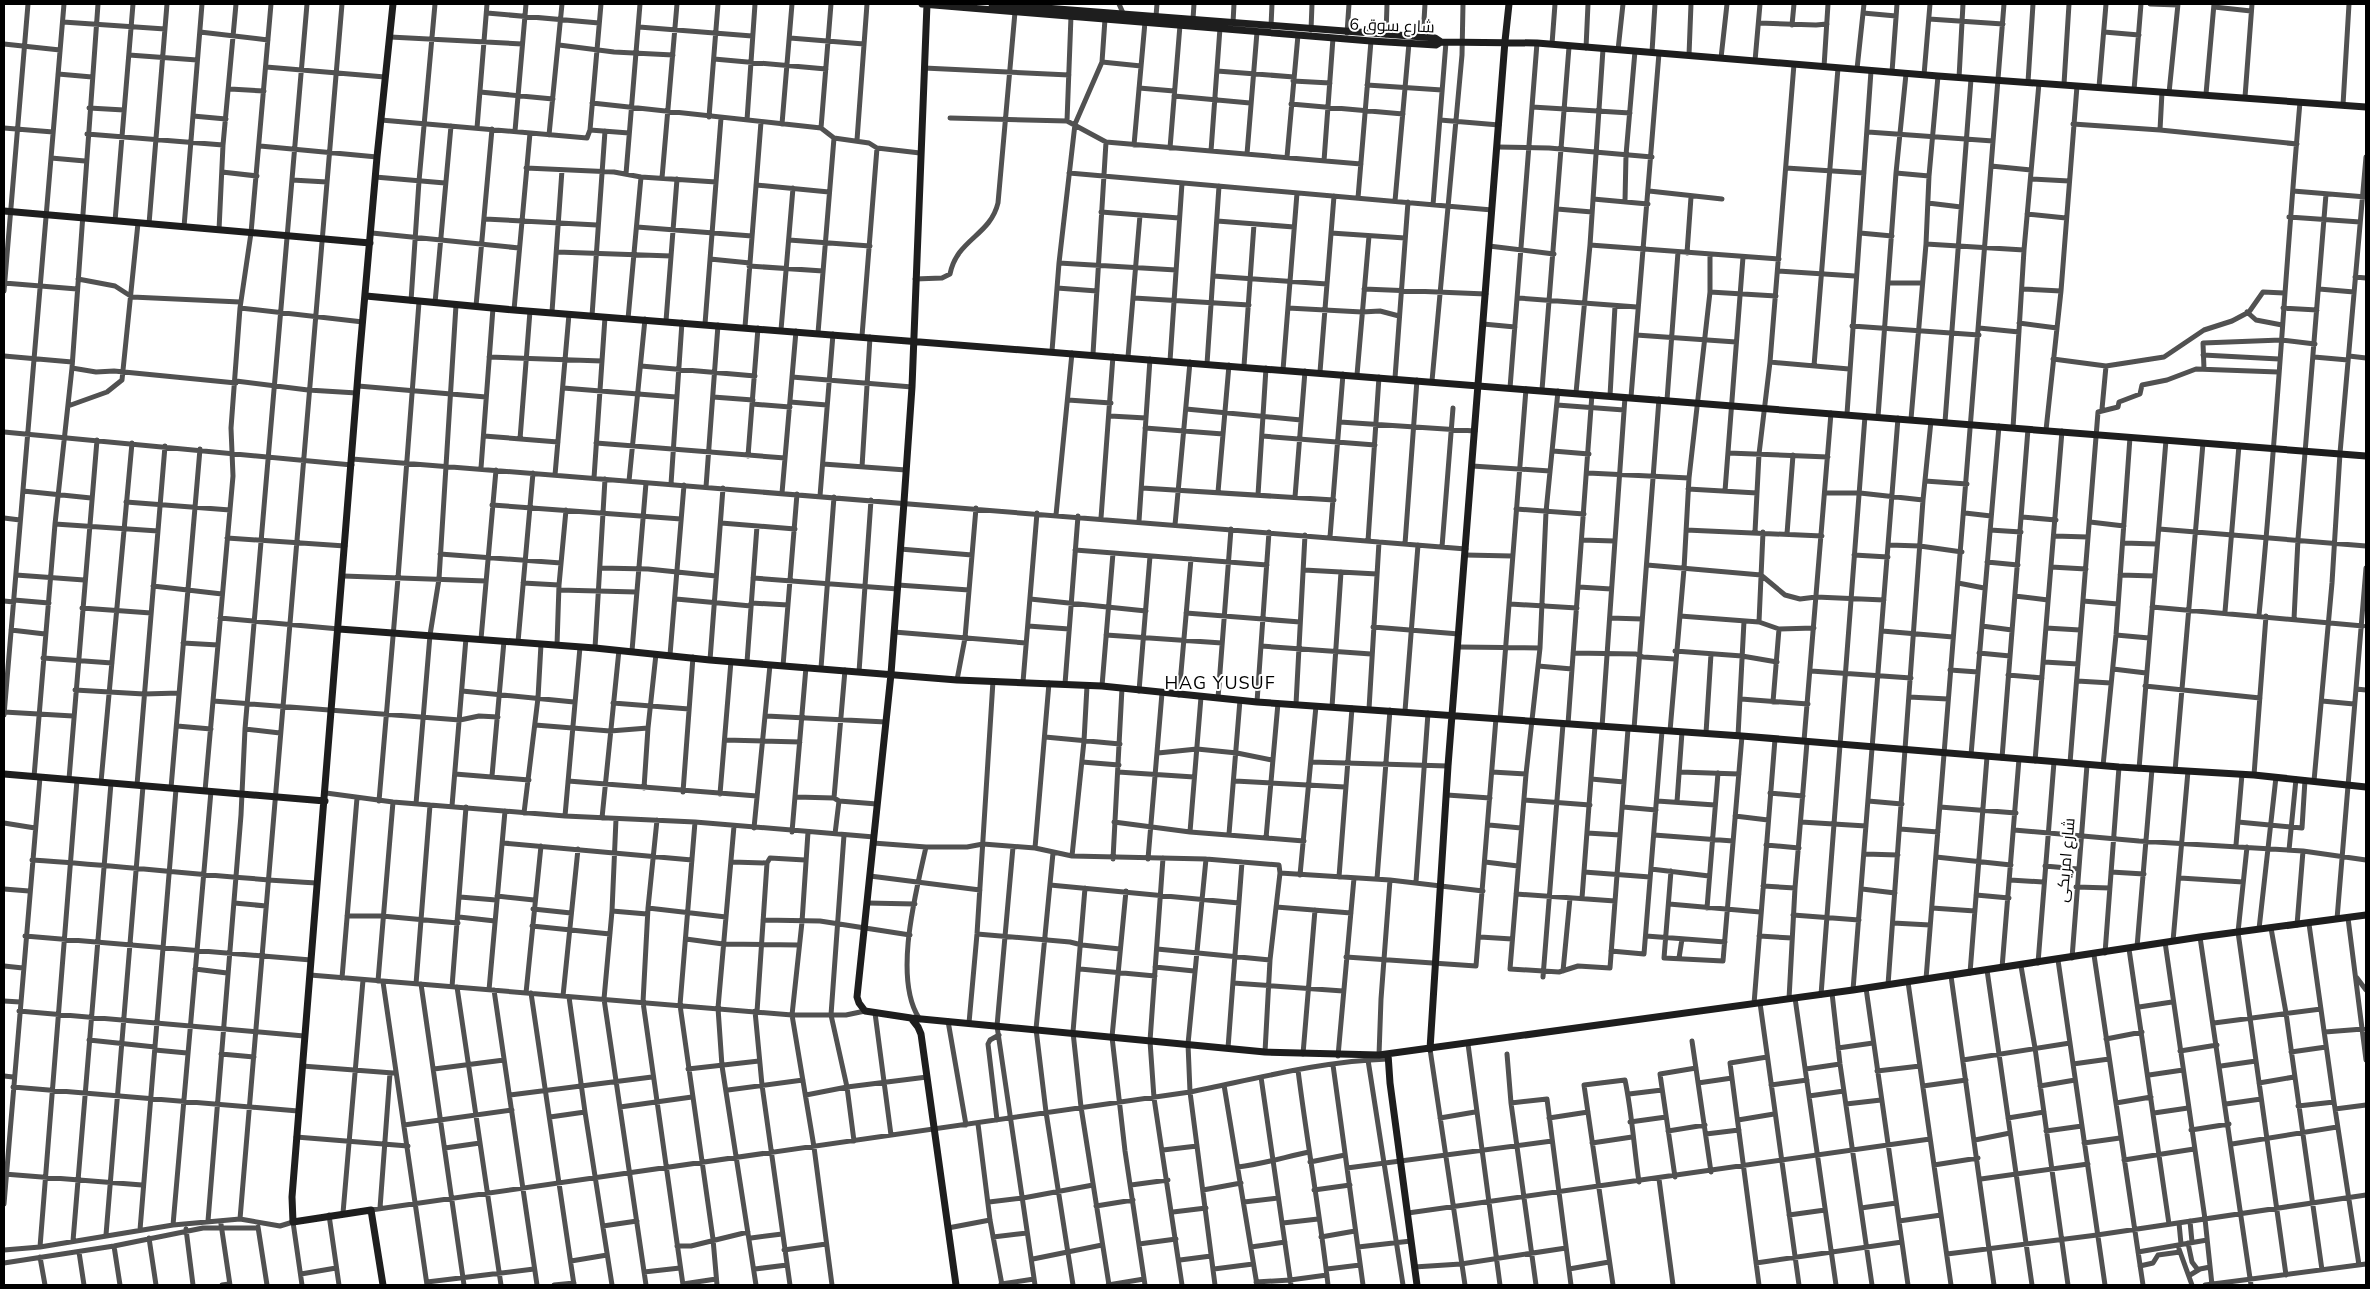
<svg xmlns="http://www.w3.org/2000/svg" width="2370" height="1289" font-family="'Nunito Sans',Cairo,sans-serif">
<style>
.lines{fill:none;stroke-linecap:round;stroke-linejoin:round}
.street{stroke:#515151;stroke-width:5}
.secondary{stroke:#1e1e1e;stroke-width:7}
.labels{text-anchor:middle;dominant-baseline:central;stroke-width:4;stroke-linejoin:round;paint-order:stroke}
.street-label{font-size:16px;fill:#000;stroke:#fff}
.neighbourhood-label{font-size:18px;letter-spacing:1px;fill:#000;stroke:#fff}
</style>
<rect width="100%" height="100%" fill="#fff"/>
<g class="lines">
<path class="street" d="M1119,4L1123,13
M2150,4L2178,5
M2214,7L2251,11
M487,13L599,23
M1863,13L1896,16
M1156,16L1157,4
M1193,19L1194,4
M1929,19L2003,24
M63,22L165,29
M1233,23L1234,4
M1759,23L1816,25L1827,24
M1792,25L1794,4
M1271,26L1272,4
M639,27L752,36
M1311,30L1312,4
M200,32L268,40
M2104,32L2139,35
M1347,33L1349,4
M1386,35L1387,4
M390,37L522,44
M1423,37L1425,4
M790,38L864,44
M4,44L60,50
M1552,44L1555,4
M559,45L614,52L673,55
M1586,48L1588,4
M1618,50L1623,4
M1652,52L1655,4
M129,55L197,60
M1689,55L1691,4
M1721,58L1727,4
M714,59L826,69
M1755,61L1760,4
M1102,62L1141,66
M266,67L385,77
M1824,67L1828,4
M924,68L1069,75
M1857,69L1864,4
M1217,71L1294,77
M1892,72L1897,4
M58,74L92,77
M1924,75L1930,4
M1959,78L1963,4
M1293,81L1330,83
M2028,82L2033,4
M2064,84L2069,4
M1367,85L1442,90
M2099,87L2106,4
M1139,88L1174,91
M230,89L264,91
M2134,90L2141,4
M480,92L553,99
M2169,93L2178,4
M2206,94L2214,4
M1174,96L1250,103
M2245,97L2252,4
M592,103L821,128L834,138L869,143L877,148L920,153
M1291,104L1403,114
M2343,105L2349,4
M1532,107L1630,113
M89,108L124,110
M193,116L226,119
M709,117L718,4
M950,118L1067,121L1106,142L1361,164
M381,120L587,138L590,130L601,4
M747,120L755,4
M1440,120L1499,125
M1067,121L1071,16
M782,124L792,4
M2073,124L2160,130L2297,144
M4,128L53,132
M477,128L487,4
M821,128L831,4
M590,130L629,133
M2160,130L2162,92
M515,131L526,4
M1868,132L1993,141
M87,134L223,145
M549,135L562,4
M857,140L867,4
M1134,145L1145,22
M260,146L377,157
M1497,147L1549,148L1652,157
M1170,148L1180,25
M1211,151L1220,28
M1247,154L1257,32
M1287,157L1298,35
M51,158L85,161
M1324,161L1333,38
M1991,166L2031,170
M526,168L614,172L641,177L716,182
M1786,168L1864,173
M222,172L257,176
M1069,173L1492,210
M1896,173L1929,176
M626,174L640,4
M375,177L445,183
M662,178L677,4
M2031,179L2069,181
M292,180L327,182
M756,185L829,192
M1649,191L1722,199
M2293,191L2366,197
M1358,198L1371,41
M1593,199L1648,204
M1395,201L1409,43
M1625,201L1626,155L1635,51
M1928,203L1961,207
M1433,205L1446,42
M1557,209L1592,212
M1101,212L1179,218
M2027,214L2066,218
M2289,217L2360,222
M485,219L597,225
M115,221L133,4
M1217,221L1294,227
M149,224L167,4
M184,227L202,4
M637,227L752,236
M219,230L223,145L236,4
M372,233L519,248
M1331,233L1405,238
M1860,233L1892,236
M789,240L870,246
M1926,244L2024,250
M1590,245L1779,259
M1489,246L1554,254
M557,252L671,256
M1687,253L1691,197
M710,259L750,263
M1059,263L1176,270
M749,266L823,271
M1778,271L1855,276
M1213,276L1327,284
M2355,277L2366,278
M78,279L115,286L132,297L240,302
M915,279L942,278L950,274C957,239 990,236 998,203L1015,12
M4,283L77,289
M1888,283H1922
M1057,288L1097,291
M1364,289L1486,294
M2022,289L2061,291
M2319,289L2354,292
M4,291L28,4
M1710,292L1776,296
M1134,298L1249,305
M1518,298L1637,307
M411,301L419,181L435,4
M435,303L451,126
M476,306L492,129
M240,308L363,322
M1288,308L1362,312L1380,311L1399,316
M2283,308L2317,310
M514,310L530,133
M552,312L562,170
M2247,312L2256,320L2282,325
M592,316L605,131
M628,319L641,177
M666,321L677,179
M2019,323L2057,328
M705,324L721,118
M1483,324L1515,327
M1852,326L1979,335
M745,327L761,122
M1979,328L2019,332
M781,330L793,188
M818,333L834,138
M1636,335L1736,342
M862,336L877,148
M1052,351L1059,263L1075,124L1102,62L1105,19
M1093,354L1106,142
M2203,355L2279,359
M4,356L72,362
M2349,356L2366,358
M489,357L602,361
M1128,357L1140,215
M2314,357L2348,360
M2053,359L2106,366L2164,357L2204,330L2232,321L2249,312L2263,292L2284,293
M1170,361L1182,183
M1770,362L1849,369
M1207,364L1219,186
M641,366L755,376
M1244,366L1254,224
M1814,366L1838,68
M72,368L96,372L114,371L236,383
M2204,369L2203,343L2281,340L2315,344
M1283,370L1297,193
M1320,372L1334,196
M1357,375L1369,236
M792,377L912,387
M1395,378L1408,202
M236,381L308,390L357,393
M1432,381L1462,55L1463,4
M358,386L486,397
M563,388L676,397
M1510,388L1537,43
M1542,390L1569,47
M1558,391L1546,512L1540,648L1526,774L1510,969L1559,972L1578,966L1610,968L1628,729
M1576,393L1590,245L1603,49
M1610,396L1615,306
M713,397L753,400
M1631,397L1659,53
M1068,400L1111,403
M1667,400L1678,252
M790,402L827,405
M752,404L790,407
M1557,405L1624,410
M68,406L107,392L122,380L138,223
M1186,409L1301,420
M2102,409L2106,366
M1847,414L1871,71
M1110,416L1146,418
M1878,417L1896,173L1906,74
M1911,419L1926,244L1929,176L1938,76
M1340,422L1475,431
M1945,422L1971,79
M1145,428L1223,434
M2013,428L2024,250L2039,83
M2046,430L2061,291L2077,86
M4,432L352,465
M484,436L558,442
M1262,436L1375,445
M520,439L530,311
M596,443L785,458
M1553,451L1589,454
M1728,453L1828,457
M748,456L758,328
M352,459L1466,549
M823,464L906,470
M1472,466L1550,471
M862,467L870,337
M481,468L493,308
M1588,473L1689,478
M555,475L569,314
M594,478L605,317
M629,481L645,319
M1925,481L1967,484
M671,484L682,322
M706,487L718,325
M1142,488L1334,500
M1688,489L1757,493
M23,491L91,498
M1725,491L1743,257
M1218,492L1229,365
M782,493L796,331
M1825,493H1860L1923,500
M1258,495L1266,368
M820,496L833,334
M1295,497L1305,371
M126,502L230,510
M492,505L681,519
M1516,509L1584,514
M1965,513L1991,516
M1056,515L1072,353
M2022,517L2056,520
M4,518L20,520
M1101,518L1113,356
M1139,521L1150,359
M2090,522L2124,526
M721,523L795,529
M55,524L158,531
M1175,525L1190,362
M2159,529L2366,546
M1686,530L1822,536
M1990,530L2021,532
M1755,532L1759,454L1770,362L1794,64
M1787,534L1793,455
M2054,536L2088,537
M1330,537L1343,374
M227,538L345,546
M1582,540L1614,541
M1368,541L1379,377
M2123,543L2157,544
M1405,544L1417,380
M1889,545L1920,546L1962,552
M1442,547L1453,408
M900,549L972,555
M1075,550L1267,565
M440,554L561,563
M1465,555L1512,556
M1854,555L1888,557
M1987,562L2018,565
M1647,565L1761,575L1785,595L1800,599L1816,597L1884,600
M2051,567L2086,569
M600,568L648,569L716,576
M1304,570L1377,574
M16,575L84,580
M2120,575L2155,576
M343,576L486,581
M753,578L898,589
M523,583L559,585
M1958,583L1984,588
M898,585L969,590
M153,586L222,594
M1579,587L1611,589
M559,590L636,592
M2015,596L2048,600
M676,599L751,606
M1030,599L1146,611
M14,600L49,603
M4,601L14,602
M2083,601L2118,604
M751,603L788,605
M1510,604L1577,608
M2152,607L2363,626
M82,608L151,613
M2225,612L2239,445
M1186,613L1300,622
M2259,615C2276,444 2285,273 2300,102
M1680,616L1759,622L1779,629L1814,628
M220,618L339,629
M1610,618L1642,619
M2294,619L2298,539L2326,194
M1759,622L1763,532
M1028,626L1069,629
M1982,626L2012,630
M1373,627L1459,634
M2046,628L2080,630
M11,630L45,634
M1882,631L1953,637
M894,632L1026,643
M1106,635L1222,643
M2116,635L2149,638
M481,639L496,470
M518,642L533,473
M183,643L218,645
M557,645L559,585L566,510
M1261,646L1371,654
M1458,647L1540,648
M595,648L605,479
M632,651L646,483
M1675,651L1742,656L1777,662
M1573,653L1636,654L1643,657L1675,659
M1979,653L2010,656
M670,655L684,485
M43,658L112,663
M710,660L723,488
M747,662L757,526
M2044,662L2078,664
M783,666L797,494
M1538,666L1572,669
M821,668L834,497
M2113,669L2146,673
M1950,670L1978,672
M1811,671L1911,678
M859,672L871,500
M2008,675L2042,678
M957,680L965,638L976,508
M2077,681L2111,683
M1023,682L1037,513
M1065,684L1078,516
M1102,686L1113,553
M2145,686L2260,698
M2356,689L2366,690
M75,690L144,694L179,693
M462,691L574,702
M1139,691L1150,556
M1179,695L1191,559
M1909,697L1948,699
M1218,698L1231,529
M1741,699L1808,704
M213,701L460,720L479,716L498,717
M2322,701L2354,704
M1257,702L1269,532
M1773,702L1779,629
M613,703L689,709
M1296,704L1305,535
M1332,707L1341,572
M1369,709L1379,542
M1405,711L1418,545
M4,712L73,716
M4,715L64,4
M766,716L886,722
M1500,719L1526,389
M1568,724L1592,394
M535,725L610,731L648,728
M177,726L211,729
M1602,727L1625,397
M245,729L280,733
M1634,729L1659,399
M1670,731L1684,569L1689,478L1710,292V255
M1706,733L1711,654
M1738,736L1744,621
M1045,737L1120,744
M725,740L800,742
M1804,741L1831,413
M1158,753L1197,749L1237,753L1272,760
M1971,755L1999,426
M2002,758L2028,429
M2035,761L2062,431
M1082,762L1119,765
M1311,762L1448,766
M2070,763L2098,412L2118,407L2119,402L2140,394L2142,385L2167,380L2196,369L2278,372
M2103,766L2116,635L2130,437
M2139,769L2166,440
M2175,771L2203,443
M1118,772L1194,777
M1492,772L1526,774
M1680,772L1739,774
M455,774L529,780
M2254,775L2266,616
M492,776L504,641
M34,777L55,524L72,368L98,4
M69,779L97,440
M1591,779L1624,782
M568,781L757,796
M1235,781L1345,787
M2314,781L2332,583L2340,453L2366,157
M101,782L132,443
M137,785L165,446
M171,788L200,449
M644,788L648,728L656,654
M205,791L233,476L231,428L240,308L251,233L271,4
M683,792L693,657
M326,793L393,802L565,816L695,822L874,837
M1770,793L1803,796
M720,794L731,661
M1447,795L1490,798
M796,797L834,798L839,801L877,804
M834,798L845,670
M1524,800L1590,805
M379,801L398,578L419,302
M1657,801L1715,805
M1868,801L1902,804
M1677,802L1682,732
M416,804L430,635L439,579L456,305
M452,806L466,638
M1623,807L1656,810
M1940,807L2016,813
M524,813L538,698L541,644
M565,816L580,647
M1735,816L1768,820
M602,818L619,650
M616,819L612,911L604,999L646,1285
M657,820L648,908L643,1002L683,1285
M695,822L680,1005L713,1239L717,1285
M1114,822L1190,832L1304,841
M1801,822L1866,826
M2238,822L2302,828L2305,780
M4,823L35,828
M1489,825L1521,828
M734,826L718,1008L722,1066L756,1285
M754,828L770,665
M1900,829L1938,832
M2014,830L2139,841L2303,851L2366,860
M792,832L806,667
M808,832L802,922L792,1015L814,1147L832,1285
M1190,832L1201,697
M1587,833L1620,835
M835,834L839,801
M1229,834L1240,700
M844,835L831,1015L847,1087L854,1141
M1654,835L1733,841
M1266,838L1278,703
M503,843L692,860
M873,843L926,847H967L983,844L1035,848L1072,856L1206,859L1279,865L1280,873L1270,960L1265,1052
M1766,845L1799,848
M2236,845L2242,774
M1013,847L997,1026L1035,1285
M2247,847L2238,932L2286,1275
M1035,848L1049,683
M2289,850L2296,779
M1053,853L1036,1029L1046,1112L1073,1285
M1865,854L1898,855
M1072,856L1084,741L1087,686
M1936,857L2011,865
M1163,858L1150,1041L1154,1098L1182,1285
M1113,859L1122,688
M1148,859L1162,693
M1206,859L1188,1044L1190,1092L1215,1285
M32,860C128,866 222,878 317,883
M732,862L767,863L770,858L805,860
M1485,862L1518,866
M2045,866L2078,869
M1651,869L1709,876
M1671,871L1664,958L1723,961L1742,736
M1584,872L1650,877
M2111,872L2144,874
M1280,873L1390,880L1483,891
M1300,875L1316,706
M870,876L980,890
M1339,877L1352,708
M2180,878L2243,882
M1377,879L1390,710
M2010,880L2043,882
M1416,882L1428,713
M1050,885L1239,903
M1763,886L1795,888
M2076,887L2110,888
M1085,888L1073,1032L1081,1107L1109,1285
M4,889L29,891
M1862,889L1895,893
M1126,891L1112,1037L1125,1151L1145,1285
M1516,894L1615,901
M1976,895L2009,898
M497,896L534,900
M460,897L496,900
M1582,898L1595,726
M234,903L266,906
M867,903L915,904
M1669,904L1760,912
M1276,907L1351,913
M648,908L726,917
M1707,908L1718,773
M1932,908L1975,911
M533,909L571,913
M612,911L647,914
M1793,915L1859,920
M347,916H382L458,923
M459,917L495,921
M2348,918L2366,1060
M2337,919L2366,568
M763,920L820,921L910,935
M1893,923L1930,925
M2309,924L2334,1102L2359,1265
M2297,925L2303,851
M532,926L610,934
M2271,928L2286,1013L2322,1270
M2259,929L2276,777
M977,934L1070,942L1082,945L1120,949
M25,936L311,960
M1646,936L1725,942
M1759,936L1792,938
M1480,937L1512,939
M2200,937L2251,1285
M686,939L723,944L798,945
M2173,941L2188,771
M2165,942L2205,1219L2212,1285
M2137,947L2152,769
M1157,949L1270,960
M2129,949L2169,1224
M1611,951L1644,954L1662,731
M2105,953L2119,767
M2094,955L2143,1285
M1346,957L1476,966L1496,718
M1679,958L1682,939
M2072,958L2087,765
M2058,960L2105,1285
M2038,963L2054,762
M4,966L23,968
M2021,966L2035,1048L2068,1285
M1155,967L1194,971
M2002,968L2019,759
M195,969L227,973
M1080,969L1155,976
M1987,970L2032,1285
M1563,971L1570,898
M1970,973L1987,757
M310,975L792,1015H846L865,1011
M1951,976L1994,1285
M1543,977L1563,724
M342,978L357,798
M2357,978L2366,990
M1926,979L2004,4
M378,981L393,802
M383,982L427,1285
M1908,982L1951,1285
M1233,983L1343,991
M416,984L430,805
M421,984L464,1285
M1888,985L1923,500L1931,421
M452,987L466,807
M457,987L501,1285
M1866,988L1908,1285
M489,990L505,811
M494,990L537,1285
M1853,990L1898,418
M526,993L541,846
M531,993L574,1285
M1832,993L1840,1064L1872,1285
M1821,995L1865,416
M563,996L578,849
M569,997L585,1112L612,1285
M1795,998L1836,1285
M1789,999L1795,888L1807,742
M4,1001L20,1002
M1760,1003L1799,1285
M1754,1004L1775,739
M2139,1007L2172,1002
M19,1011L304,1036
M755,1011L762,1085L790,1285
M757,1012L767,863
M875,1013L891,1135
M919,1018C893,978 916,892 926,847
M948,1021L966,1125
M969,1023L977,934L993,681
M2214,1023L2321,1009
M2325,1032L2363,1029
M2106,1039L2142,1032
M89,1040L155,1047
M1692,1041L1711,1172
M1468,1044L1500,1285
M1228,1048L1242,862
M1838,1048L1873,1043
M1430,1049L1465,1285
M155,1050L187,1053
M2180,1051L2217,1045
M2291,1052L2326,1047
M221,1054L254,1057
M1303,1054L1315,910
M1507,1054L1511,1103L1536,1285
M1379,1055L1381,999L1390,880
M1338,1056L1354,878
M1368,1060L1403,1285
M1963,1060L2070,1043
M2073,1064L2109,1059
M1333,1065L1363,1285
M302,1066L393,1073
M2221,1066L2256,1061
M434,1069L504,1060
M688,1069L759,1061
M1806,1069L1840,1064
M1298,1070C1307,1142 1320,1214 1328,1285
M1877,1071L1920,1066
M2149,1075L2183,1070
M4,1076L13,1077
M1261,1077L1291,1285
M1698,1083L1732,1078
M2259,1083L2294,1077
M1224,1085L1257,1285
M1771,1085L1807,1080
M1923,1086L1966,1080
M2040,1086L2075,1080
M13,1087L298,1111
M728,1090L803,1080
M1629,1094L1662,1090
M510,1095L652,1077
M806,1095L847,1087L927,1077
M1809,1096L1844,1091
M1511,1103L1547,1099L1571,1285
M2116,1103L2151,1097
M1846,1104L1881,1100
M2226,1104L2261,1099
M2298,1106L2334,1102
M620,1107L692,1097
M2335,1109L2366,1105
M2154,1113L2188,1108
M550,1117L585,1112
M1440,1118L1475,1112
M1549,1118L1588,1112
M2008,1118L2044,1112
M997,1120L988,1044L990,1040L999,1035
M1738,1120L1774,1114
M1630,1122L1666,1117
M978,1124L990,1220L1002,1285
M404,1125L512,1110
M2191,1130L2229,1124
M1668,1131L1705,1125
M2046,1131L2082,1126
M1706,1134L1739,1130
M296,1137L408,1146
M1975,1140L2010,1133
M1592,1143L1632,1137
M2084,1143L2120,1138
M2232,1144L2337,1127
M445,1148L480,1143
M1163,1150L1197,1146
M2124,1160L2194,1149
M1310,1162L1345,1155
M1934,1165L1978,1158
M1238,1167C1263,1164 1285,1157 1309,1152
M1347,1168L1552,1141
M4,1174L142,1185
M1675,1177L1660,1074L1696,1068
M1659,1179L1673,1285
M1981,1179L2088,1164
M1131,1185L1168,1180
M1203,1190L1241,1183
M1314,1190L1350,1185
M989,1202L1023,1198L1093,1185
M1244,1202L1278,1198
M4,1204L40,777
M1096,1206L1133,1200
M380,1208L390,1073
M1861,1208L1896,1203
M371,1210L1190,1092C1255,1079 1322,1061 1388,1059
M1173,1212L1206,1208
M343,1213L363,980
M1408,1213C1582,1187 1756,1165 1930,1139
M329,1215L339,1285
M1789,1215L1825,1210
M240,1219L342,4
M208,1221L241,815L245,729L307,4
M1899,1221L1941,1215
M2190,1221L2192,1242
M1283,1223L1318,1219
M2179,1223L2181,1244
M221,1224L230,1285
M173,1225L211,791
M603,1226L637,1221
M258,1227L267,1285
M948,1228L990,1220
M186,1229L193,1285
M140,1230L176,789
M106,1235L143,786
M993,1237L1027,1233
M1321,1237L1355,1231
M149,1238L156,1285
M751,1238L782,1234
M73,1241L111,783
M2188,1243L2192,1262L2198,1270
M1139,1244L1176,1239
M114,1246L120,1285
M677,1246H691L748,1232
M40,1247L77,780
M1251,1247L1285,1242
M1358,1247L1411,1241
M2179,1249L2192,1285
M4,1250L40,1247L173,1225L240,1219L280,1226L293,1222L302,1285
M784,1250L826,1244
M79,1252L84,1285
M2138,1252L2207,1240
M1947,1254L2097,1235L2366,1195
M40,1257L45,1285
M1033,1259L1102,1245
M1180,1260L1211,1256
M571,1261L607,1255
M4,1263L114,1246L203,1228H258
M1756,1263L1902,1242
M2140,1266L2153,1263L2158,1255L2180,1252
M1414,1267L1461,1264L1566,1248
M755,1269L787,1265
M1214,1269L1253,1264
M1327,1269L1360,1265
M1569,1269L1609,1262
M644,1272L680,1268
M301,1274L336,1268
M2190,1275L2200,1269L2210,1267
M427,1282L534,1269
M1256,1282L1290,1280L1327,1275
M683,1284L716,1279
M1001,1284L1034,1279
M222,1285L229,1284
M554,1285L574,1283
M1108,1285L1144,1279
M1613,1285L1584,1085L1625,1080C1632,1113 1634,1148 1639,1182
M1759,1285L1730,1063L1767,1057
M2205,1285L2366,1264"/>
<path class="secondary" d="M922,4L1371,41L1436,45L1441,42L1537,43L1938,76L2366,107
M927,4L912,387L904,502L891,674L857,997L859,1003L865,1011L911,1018L918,1027L921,1034L956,1285
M992,4L1423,37L1435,38L1441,42
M4,211L370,243
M366,296L514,310L2366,456
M339,629L595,648L710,660L957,680L1102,686L1257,702L1742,736L2119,767L2254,775L2366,787
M4,774L325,801
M911,1018L1265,1052L1379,1055L1853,990L2200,937L2366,915
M1430,1049L1448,766L1505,41L1509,4
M1388,1054L1390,1083L1417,1285
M383,1285L371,1210L293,1222L292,1197L359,362L377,157L393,4"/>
</g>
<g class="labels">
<g class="street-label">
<text transform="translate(1392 26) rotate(2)">شارع سوق 6</text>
<text transform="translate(2066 860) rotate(-85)">شارع امريكى</text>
</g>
<g class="neighbourhood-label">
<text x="1220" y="683">HAG YUSUF</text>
</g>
</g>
<rect width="2370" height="1289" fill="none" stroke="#000000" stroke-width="10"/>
</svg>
